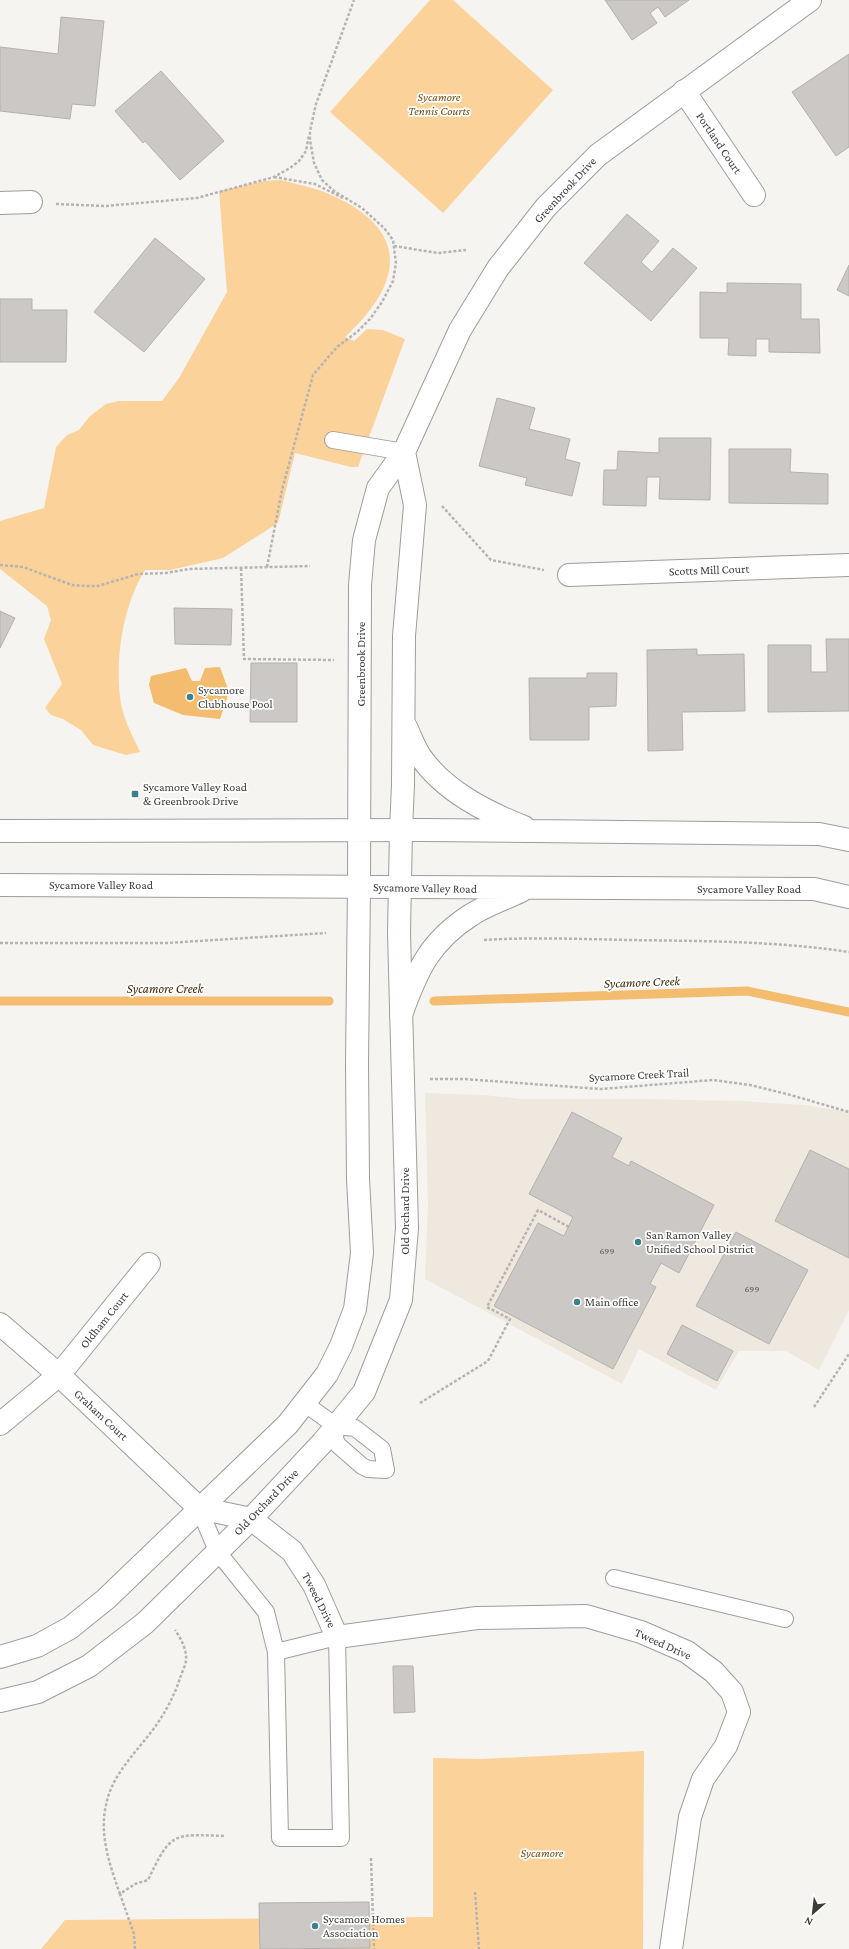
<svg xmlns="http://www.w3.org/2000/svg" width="849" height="1949" font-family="'Crimson Pro',serif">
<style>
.built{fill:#eee8df}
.green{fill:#fbd299}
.water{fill:#f3bc6e}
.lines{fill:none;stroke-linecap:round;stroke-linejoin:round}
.stream{stroke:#f3bc6e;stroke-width:9}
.building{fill:#cbc8c6;stroke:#b3b1ae}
.lane-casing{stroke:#9f9d9a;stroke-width:18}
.street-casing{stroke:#9f9d9a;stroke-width:24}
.secondary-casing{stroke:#9f9d9a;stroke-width:24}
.path{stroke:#b6b4b2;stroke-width:2.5;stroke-dasharray:3 2;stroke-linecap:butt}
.lane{stroke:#fff;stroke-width:16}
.street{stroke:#fff;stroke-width:22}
.secondary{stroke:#fff;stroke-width:22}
.poi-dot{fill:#3a818b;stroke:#fff;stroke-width:1.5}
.labels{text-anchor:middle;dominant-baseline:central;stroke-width:3.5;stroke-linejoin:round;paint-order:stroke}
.number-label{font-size:10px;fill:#60605e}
.park-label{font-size:12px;font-style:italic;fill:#714d10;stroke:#fff}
.street-label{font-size:12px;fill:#3d3d3b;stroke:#fff}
.poi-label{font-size:12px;fill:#3d3d3b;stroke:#fff;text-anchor:start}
.water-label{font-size:13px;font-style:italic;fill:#3f2a06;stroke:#fff}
</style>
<rect width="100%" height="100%" fill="#f6f4f1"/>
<path class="built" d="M425,1093L484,1095L521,1099H637L741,1101L804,1105L849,1112V1310L819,1370L786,1351H739L716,1390L639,1349L622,1384L425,1279L428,1205Z"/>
<path class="green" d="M430,0H453L553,90L443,213L330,112Z
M280,180C293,183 306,186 319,190C406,223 411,276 345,337L354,341L367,329L383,330L405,339L358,467H351L295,453L278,523L223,558L170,570H145C123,605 114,662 121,704C124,720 133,737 140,752L126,755L93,745L81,730L63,719L51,715L45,708L62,684L44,639L51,620L47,606L0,569V521L44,508L56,447L67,435L79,430L90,416L106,404L119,401H162L179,378L227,292L219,191L264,181Z
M644,1751L643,1949H41L65,1920L433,1917V1758L481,1759Z"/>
<path class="water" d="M220,667L229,692L220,719L183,715L154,703L149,685L151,676L186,668L192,681H200L205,668Z"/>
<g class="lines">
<path class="stream" d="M0,1001H329
M434,1001L747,991L849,1012"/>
</g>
<path class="building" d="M605,0H689L665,17L658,7L650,13L657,23L632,40Z
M61,17L104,21L95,106L72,104L70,119L0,111V47L58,54Z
M849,54V147L836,156L792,92Z
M161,71L224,141L180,180L145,141L143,143L115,111Z
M627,214L659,241L641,262L652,272L673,248L697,268L651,321L584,263Z
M155,238L205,279L144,352L94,312Z
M849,265V296L837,290Z
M727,283L801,284V319H819L820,353L769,352V339H756V356L728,355L729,338H700V292L727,293Z
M0,299H32V310H67L66,362H0Z
M497,398L535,408L529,429L570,439L565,459L580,463L572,496L525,485L527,478L479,466Z
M659,438H711L710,500L659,499L660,477H647L646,506L603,505L604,470H617L618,451L659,453Z
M729,449H791L790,472L828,474V504L729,503Z
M174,608L232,609L231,645L175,644Z
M0,611L15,618L0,648Z
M826,639H849V711L768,712V645H811V672H827Z
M697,649V655L744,654L745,711L682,712L683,750L648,751L647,650Z
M251,663H297V722H250Z
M587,673H617L616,706L589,707V740H530L529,678H587Z
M572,1112L622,1138L612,1157L629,1166L631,1161L714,1205L679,1273L661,1263L650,1284L656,1287L613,1369L494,1306L538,1223L564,1236L573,1217L529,1194Z
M810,1150L849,1169V1258L775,1221Z
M736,1232L808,1270L769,1344L696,1306Z
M682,1325L733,1351L717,1381L667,1354Z
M393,1666H413L415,1712L394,1713Z
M369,1902L370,1948L260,1949L259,1903Z"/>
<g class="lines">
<defs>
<path id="lane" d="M333,440L404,452
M304,1403L336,1426L355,1428L382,1449L386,1470L368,1469L362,1466L338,1445L335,1439L336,1426
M199,1508L217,1551L266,1612L276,1652L280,1838H341L337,1637L276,1652
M614,1578L785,1619"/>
<path id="street" d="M684,91L754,195
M0,203L31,202
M569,575L849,565
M0,1324L59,1375L199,1508
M0,1424L59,1375L149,1264
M199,1508L251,1519L292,1551L314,1585L337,1637L477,1618L586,1616L641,1632L687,1652L714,1672L732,1692L739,1712L726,1746L703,1779L690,1817L671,1949
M0,1657L37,1646L70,1628L106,1599L288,1424L327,1374L341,1346L355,1309L362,1253L358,1179L357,1063L359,886
M0,1701L38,1692L89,1666L145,1623L251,1519L323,1442L364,1392L401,1300L407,1228L399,933L401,830"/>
<path id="secondary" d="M405,725C410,735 414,747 420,756C444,791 486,812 524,827
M401,830L403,785L404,636L415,505L404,452
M0,831L424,830L819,834L849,840
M0,885C271,886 542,889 814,889L849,897
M359,886L360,585L364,540L378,488L404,452L460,330L498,268L546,207L598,155L810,0
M401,1015C417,970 430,941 471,915C486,905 505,899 521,891"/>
</defs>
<use href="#lane" class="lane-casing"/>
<use href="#street" class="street-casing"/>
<use href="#secondary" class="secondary-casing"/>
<path class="path" d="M274,177L315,184L343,198
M56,204L105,206L197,198L274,177L290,168L299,161L306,151L309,135
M394,246L438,253L466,250
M442,506L491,560L544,570
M0,565L23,567L72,585L87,586H98L138,574L166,573L189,569L310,566
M267,567L282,490L313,375L337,347L357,332L370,319L382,302L393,281L396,263L393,240L384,228L362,208L334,191L322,180L314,163L310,140V131L316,104L354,0
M241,568L244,659L334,660
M484,940C532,937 581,939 629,940C702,941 776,941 849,952
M0,943H167L326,933
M430,1079H464L601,1089L713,1080L750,1085L787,1094L849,1112
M420,1403L488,1361L510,1319L487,1307L538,1210L569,1227
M814,1407L849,1354
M371,1858L374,1949
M475,1892L479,1949
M120,1894C110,1866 99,1835 106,1805C112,1773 139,1750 157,1724C166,1711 175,1694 180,1678C182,1673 185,1666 186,1661C187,1649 181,1639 175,1630
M135,1949L134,1934L120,1894L135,1884L148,1880C171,1832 172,1834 225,1836"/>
<use href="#lane" class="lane"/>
<use href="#street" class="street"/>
<use href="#secondary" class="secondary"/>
</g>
<g class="poi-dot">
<circle cx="190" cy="697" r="4"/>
<rect x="131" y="790" width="8" height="8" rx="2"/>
<circle cx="638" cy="1242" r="4"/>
<circle cx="577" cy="1302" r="4"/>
<circle cx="315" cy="1926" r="4"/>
</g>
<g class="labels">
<g class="number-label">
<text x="607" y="1250">699</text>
<text x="752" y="1288">699</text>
</g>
<g class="park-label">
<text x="439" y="97">Sycamore<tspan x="439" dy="14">Tennis Courts</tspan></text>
<text x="542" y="1853">Sycamore</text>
</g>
<g class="street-label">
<text transform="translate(719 143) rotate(56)">Portland Court</text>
<text transform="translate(565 190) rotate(-47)">Greenbrook Drive</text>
<text transform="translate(709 570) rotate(-2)">Scotts Mill Court</text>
<text transform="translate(361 664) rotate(-90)">Greenbrook Drive</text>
<text x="101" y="885">Sycamore Valley Road</text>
<text transform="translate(425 888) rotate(1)">Sycamore Valley Road</text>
<text x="749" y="889">Sycamore Valley Road</text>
<text transform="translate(639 1075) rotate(-3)">Sycamore Creek Trail</text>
<text transform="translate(405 1211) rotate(-90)">Old Orchard Drive</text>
<text transform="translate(104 1320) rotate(-51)">Oldham Court</text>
<text transform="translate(101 1415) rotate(43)">Graham Court</text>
<text transform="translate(266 1502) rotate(-46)">Old Orchard Drive</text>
<text transform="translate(319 1600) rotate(63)">Tweed Drive</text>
<text transform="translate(663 1644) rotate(24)">Tweed Drive</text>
</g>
<g class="poi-label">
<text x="198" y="690">Sycamore<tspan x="198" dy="14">Clubhouse Pool</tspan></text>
<text x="143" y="787">Sycamore Valley Road<tspan x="143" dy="14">&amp; Greenbrook Drive</tspan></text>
<text x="646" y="1235">San Ramon Valley<tspan x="646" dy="14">Unified School District</tspan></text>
<text x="585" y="1302">Main office</text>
<text x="323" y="1919">Sycamore Homes<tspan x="323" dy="14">Association</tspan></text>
</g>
<g class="water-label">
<text transform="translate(642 982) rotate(-2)">Sycamore Creek</text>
<text x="165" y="988">Sycamore Creek</text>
</g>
</g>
<g transform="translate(813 1913) rotate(208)" stroke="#ffffff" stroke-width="3" paint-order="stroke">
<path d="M0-3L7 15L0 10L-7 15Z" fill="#3d3d3b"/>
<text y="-6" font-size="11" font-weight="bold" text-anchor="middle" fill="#3d3d3b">N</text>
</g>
</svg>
